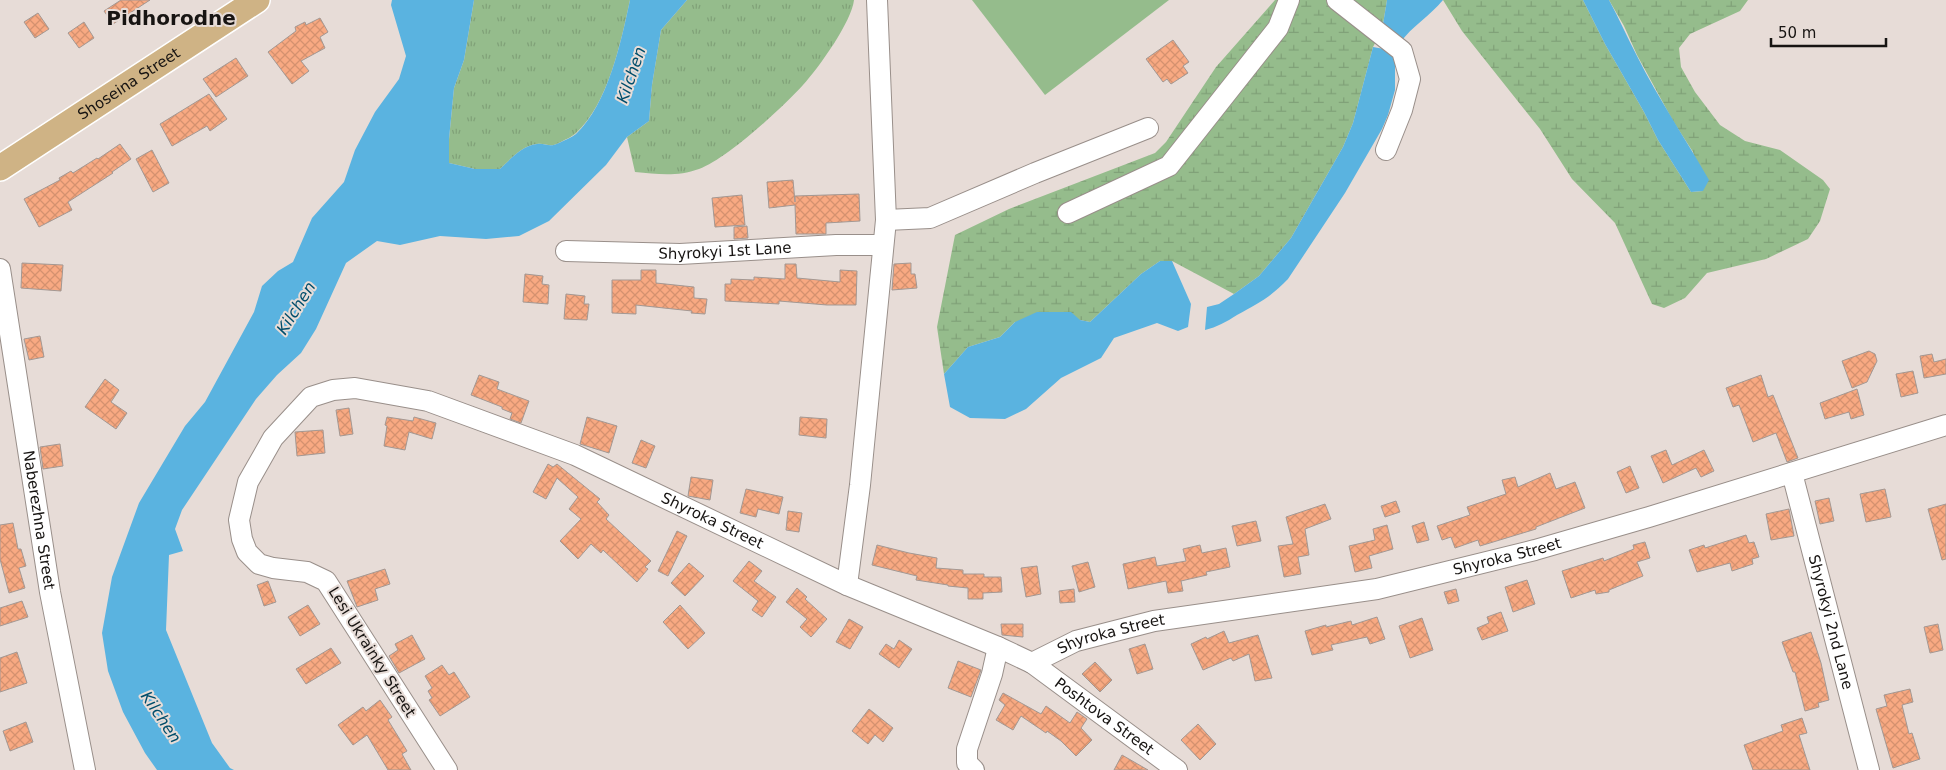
<svg xmlns="http://www.w3.org/2000/svg" width="1946" height="770" font-family="'DejaVu Sans',sans-serif">
<style>
.grass{fill:url(#grass-tufts)}
.wetland{fill:url(#wetland-marsh)}
.pitch{fill:#95bc8c}
.water{fill:#5ab3e0}
.building{fill:url(#building-cross-hatch);stroke:#a39893}
.lines{fill:none;stroke-linecap:round;stroke-linejoin:round}
.minor-casing{stroke:#998f8a;stroke-width:22}
.major-casing{stroke:#fff;stroke-width:28}
.minor{stroke:#fff;stroke-width:20}
.major{stroke:#cfb385;stroke-width:25}
.labels{text-anchor:middle;dominant-baseline:central;stroke-width:4;stroke-linejoin:round;paint-order:stroke}
.street-label{font-size:15px;fill:#171412;stroke:#e7dcd7}
.water-label{font-size:16px;font-style:italic;fill:#004d6b;stroke:#e7dcd7}
.district-label{font-size:20px;font-weight:bold;fill:#171412;stroke:#e7dcd7}
</style>
<defs>
<pattern id="grass-tufts" width="24" height="20" patternUnits="userSpaceOnUse" patternTransform="scale(1.25)"><rect width="24" height="20" fill="#95bc8c"/><path d="M3 7l-1-3M5 7V3M7 7l1-3M15 17l-1-3M17 17v-4M19 17l1-3" fill="none" stroke="#80a178"/></pattern>
<pattern id="wetland-marsh" width="20" height="14" patternUnits="userSpaceOnUse" patternTransform="scale(1.25)"><rect width="20" height="14" fill="#95bc8c"/><path d="M1 5h8M5 5V1M11 12h8M15 12V8" fill="none" stroke="#80a178"/></pattern>
<pattern id="building-cross-hatch" width="8" height="8" patternUnits="userSpaceOnUse" patternTransform="scale(1.25)"><rect width="8" height="8" fill="#f8a982"/><path d="M0 0l8 8M0 8l8-8" fill="none" stroke="#d4916f"/></pattern>
</defs>
<rect width="100%" height="100%" fill="#e7dcd7"/>
<path class="grass" d="M474,0H630C621,42 608,104 576,133C572,137 564,140 559,143C549,148 547,143 537,144C521,146 511,159 500,169H475L449,163V139L454,88L464,60Z
M687,0H854C852,21 818,69 803,85C782,108 727,159 699,169C677,177 657,174 635,172L627,137L649,121L652,85L661,30Z"/>
<path class="wetland" d="M1275,0H1387L1382,30L1373,47L1353,123L1343,147L1291,238L1259,276L1234,294L1172,261H1160L1141,274L1090,322L1080,320L1015,322L1000,337L968,347L944,374L937,327L955,235L1009,209L1155,153L1166,142L1216,67Z
M1443,0H1583L1605,44L1644,112L1658,140L1691,192L1703,191L1693,152L1673,121L1637,55L1624,26L1609,0H1748L1740,11L1690,34L1679,48L1681,67L1695,92L1720,125L1745,141L1780,150L1823,180L1830,189L1820,221L1808,239L1766,259L1707,273L1685,298L1664,308L1652,304L1615,223L1572,179L1540,129L1462,31Z"/>
<path class="pitch" d="M972,0H1169L1045,95Z"/>
<path class="water" d="M392,0H474L464,60L454,88L449,139V163L475,169H500C511,159 521,146 537,144C546,143 549,148 559,143C564,140 571,138 576,134C608,104 621,42 630,0H687L661,30L652,85L649,121L627,137L606,165L549,221L519,236L486,239L440,236L400,245L377,241L346,263L316,329L301,353L277,375L256,399L182,510L175,529L183,551L169,555L166,630L212,743L230,768L234,770H157L145,753L123,712L108,671L102,633L112,577L139,503L185,426L205,402L254,312L262,286L278,271L293,262L312,218L344,182L355,150L375,112L399,79L406,56L391,5Z
M1387,0H1443C1430,16 1412,26 1400,43L1382,30Z
M1583,0H1609C1619,18 1627,37 1637,56C1658,98 1685,138 1709,180L1703,191L1691,192L1658,140L1644,112L1605,44Z
M1373,47L1384,49L1395,59V90L1388,115L1382,129L1345,193L1288,279C1270,298 1258,303 1237,315C1226,322 1217,327 1205,330L1207,307L1219,304L1234,294L1259,276L1291,238L1343,147L1353,123Z
M1160,261H1172L1191,304L1188,327L1178,331L1157,323L1114,338L1101,358L1061,378L1026,409L1005,419L970,418L950,407L944,374L968,347L1000,337L1015,322L1037,312H1071L1080,320L1090,322L1141,274Z"/>
<path class="building" d="M121,0H150L113,24L104,11Z
M38,13L49,29L35,38L24,22Z
M320,18L328,32L320,37L325,48L301,61L309,71L292,84L268,52L296,31L295,27L305,22L306,25Z
M84,22L94,38L79,48L68,33Z
M1173,40L1189,62L1183,66L1188,73L1171,84L1167,79L1163,82L1146,59Z
M236,58L248,76L216,97L203,79Z
M209,94L227,119L210,131L207,126L172,146L160,124Z
M120,144L131,159L112,172L113,173L68,202L72,210L39,227L24,199L60,180L59,178L71,171L73,173L97,158L98,159Z
M152,150L169,183L153,192L136,159Z
M793,180L795,202V196L859,194L860,221L826,223V234H796L795,205L769,208L767,182Z
M742,195L745,225L715,227L712,198Z
M747,226L748,238L734,239V227Z
M22,263L63,265L61,291L21,288Z
M911,263V274H915L917,288L892,290L894,264Z
M785,264H796L797,278L840,282V270L857,271L856,305H827L779,301V304L725,301V284H731V279L754,280V277L785,279Z
M641,270H656V283L694,287V298L707,299L705,314L691,313L692,311L636,305V314L612,313V280H641Z
M525,274L543,276L542,284L549,285L548,304L523,302Z
M566,294L585,296L584,304H589L587,320L564,319Z
M40,336L44,357L29,360L24,339Z
M1869,351L1875,354L1877,361L1867,382L1852,388L1842,361Z
M1932,354L1934,362L1946,359V374L1924,378L1920,356Z
M1913,371L1918,393L1901,397L1896,374Z
M479,375L499,382L497,389L529,401L521,423L510,419L512,413L502,409V407L471,395Z
M1761,375L1768,397L1773,395L1798,458L1787,462L1776,433L1753,442L1739,405L1733,407L1726,388Z
M105,379L119,390L111,402L127,413L116,429L85,407Z
M1857,389L1864,415L1851,419L1849,412L1825,419L1820,403Z
M349,408L353,434L340,436L336,410Z
M387,417L413,421L414,417L436,423L432,439L409,432L405,450L384,446L387,426L385,425Z
M587,417L617,426L609,453L580,444Z
M800,417L827,419L826,438L799,435Z
M323,430L325,453L297,456L295,432Z
M641,440L655,446L646,468L632,463Z
M60,444L63,466L43,469L40,447Z
M1666,450L1672,465L1704,450L1714,471L1701,477L1696,468L1663,483L1651,456Z
M548,464L553,467L557,464L600,499L597,502L609,515L606,519L651,561L645,567L648,569L637,582L603,550L601,553L591,544L578,559L560,541L581,519L569,509L578,497L557,478L546,499L533,492Z
M1630,466L1639,488L1626,493L1617,472Z
M1550,473L1556,489L1575,482L1585,508L1536,527V529L1480,546L1478,540L1455,548L1451,537L1442,540L1437,526L1470,515L1467,507L1506,494L1502,480L1515,477L1518,487Z
M691,477L713,480L710,500L688,496Z
M746,489L783,497L779,514L758,509L756,517L740,513Z
M1885,489L1891,517L1866,522L1860,494Z
M1829,498L1834,521L1820,524L1815,501Z
M1396,501L1400,512L1385,517L1381,506Z
M1325,504L1331,519L1305,529L1309,555L1298,557L1301,574L1284,577L1278,546L1293,544L1286,517Z
M1946,504V559L1942,560L1928,509Z
M1789,509L1794,536L1771,540L1766,514Z
M788,511L802,513L799,532L786,530Z
M1256,521L1261,541L1237,546L1232,526Z
M1424,522L1429,540L1417,543L1412,526Z
M13,523L18,549H21L26,566L19,568L25,588L9,593L0,559V525Z
M1387,525L1393,549L1369,556L1372,568L1355,572L1349,546L1375,540L1373,529Z
M677,531L687,536L668,576L658,571Z
M1746,535L1749,543L1754,542L1759,557L1752,559L1753,564L1732,571L1730,563L1697,572L1689,550L1704,545L1705,548Z
M1645,542L1650,558L1637,562L1643,576L1609,590V592L1596,594L1595,590L1571,598L1562,571L1603,558L1604,561L1634,549L1633,545Z
M877,545L909,553L937,558L936,568L963,570V574H984V577H1001L1002,592L983,593V599H968V588L948,586V585L916,580L917,576L872,565Z
M1200,545L1202,553L1226,548L1230,567L1206,572L1207,575L1181,581L1183,591L1168,593L1166,581L1128,589L1123,564L1155,557L1157,566L1186,561L1183,549Z
M749,561L762,571L754,581L776,597L762,617L752,610L758,601L733,581Z
M1088,562L1095,587L1079,592L1072,566Z
M689,563L704,576L685,596L671,583Z
M1037,566L1041,594L1026,597L1021,568Z
M385,569L390,584L375,589L378,600L357,607L347,581Z
M1527,580L1535,604L1513,612L1505,587Z
M268,581L276,602L264,606L257,585Z
M797,588L807,597L805,599L827,619L811,637L800,627L807,619L786,602Z
M1074,589L1075,602L1060,603L1059,591Z
M1456,589L1459,601L1448,604L1444,592Z
M22,601L28,617L0,626V608Z
M308,605L320,624L300,636L288,617Z
M680,605L705,633L688,649L663,622Z
M1501,612L1508,631L1482,640L1477,628L1489,623L1487,617Z
M1377,617L1385,639L1370,644L1367,637L1331,645L1333,650L1312,655L1305,631L1326,625V627L1351,621L1352,625Z
M1422,618L1433,650L1410,658L1399,626Z
M849,619L863,627L850,649L836,642Z
M1001,624H1023V637L1002,635Z
M1938,624L1943,650L1930,653L1924,627Z
M1224,631L1229,643L1258,635L1272,678L1255,681L1249,654L1233,661L1231,658L1203,670L1191,644L1206,637L1207,639Z
M1811,632L1821,663L1829,700L1818,703L1819,707L1805,711L1795,672H1793L1782,642Z
M412,635L425,659L399,673L389,656L398,650L395,644Z
M899,640L912,649L899,668L879,654L886,644L894,649Z
M1145,644L1153,669L1137,674L1129,649Z
M331,648L341,663L306,684L296,669Z
M17,652L27,683L0,692V658Z
M958,661L981,670L971,697L948,688Z
M1095,662L1112,680L1100,692L1082,674Z
M442,665L449,675L454,672L470,697L440,716L429,700L432,698L428,691L432,688L425,676Z
M1910,689L1913,702L1902,705L1909,734L1912,733L1920,759L1893,768L1876,709L1887,706L1884,695Z
M1003,693L1041,714L1046,706L1070,723L1077,712L1087,719L1081,728L1092,740L1076,756L1061,741L1047,731L1046,733L1021,716L1013,730L996,720L1005,705L999,700Z
M380,700L392,717L388,720L407,751L402,754L411,770H388L367,735L353,745L338,725L363,707L366,711Z
M869,709L893,728L883,742L875,735L868,744L852,731Z
M1802,718L1807,733L1799,735L1810,770H1753L1744,745L1783,731L1781,725Z
M26,722L33,742L10,751L3,731Z
M1198,724L1216,744L1200,760L1181,740Z
M1122,755L1148,770H1114Z"/>
<g class="lines">
<defs>
<g id="minor">
<path d="M1337,0L1402,51L1410,79L1402,110L1386,150"/>
<path d="M1068,213L1169,166L1278,28L1289,0"/>
<path d="M886,220L930,218L1035,173L1148,128"/>
<path id="s1" d="M566,251L680,254L836,245H883"/>
<path id="s2" d="M0,269L50,592L85,770"/>
<path id="s3" d="M1792,473L1869,770"/>
<path d="M847,585L860,485L886,220L877,0"/>
<path id="s4" d="M1032,663L1076,641L1154,621L1377,589L1535,550L1649,517L1946,425"/>
<path id="s5" d="M447,770L326,581L307,572L273,568L259,564L247,552L242,539L239,520L248,482L273,438L311,397L333,390L355,388L428,401L575,455L847,585L998,647L1032,663L1177,770"/>
<path d="M974,770L967,763V749L992,674L998,647"/>
</g>
<g id="major">
<path id="s6" d="M0,168L257,0"/>
</g>
</defs>
<use href="#minor" class="minor-casing"/>
<use href="#major" class="major-casing"/>
<use href="#minor" class="minor"/>
<use href="#major" class="major"/>
</g>
<g class="labels">
<g class="street-label">
<text stroke="none"><textPath href="#s6" startOffset="154">Shoseina Street</textPath></text>
<text stroke="none"><textPath href="#s1" startOffset="159">Shyrokyi 1st Lane</textPath></text>
<text stroke="none"><textPath href="#s2" startOffset="254">Naberezhna Street</textPath></text>
<text stroke="none"><textPath href="#s5" startOffset="918">Shyroka Street</textPath></text>
<text stroke="none"><textPath href="#s4" startOffset="489">Shyroka Street</textPath></text>
<text stroke="none"><textPath href="#s3" startOffset="154">Shyrokyi 2nd Lane</textPath></text>
<text stroke="none"><textPath href="#s4" startOffset="85">Shyroka Street</textPath></text>
<text transform="translate(372 652) rotate(58)">Lesi Ukrainky Street</text>
<text stroke="none"><textPath href="#s5" startOffset="1358">Poshtova Street</textPath></text>
</g>
<g class="water-label">
<text transform="translate(631 75) rotate(-71)">Kilchen</text>
<text transform="translate(296 308) rotate(-58)">Kilchen</text>
<text transform="translate(161 717) rotate(56)">Kilchen</text>
</g>
<g class="district-label">
<text x="171" y="18">Pidhorodne</text>
</g>
</g>
<path d="M1771 38v8h115v-8" fill="none" stroke="#171412" stroke-width="2.5"/>
<text x="1778" y="38" font-size="15" fill="#171412" stroke="#e7dcd7" stroke-width="4" paint-order="stroke">50 m</text>
</svg>
